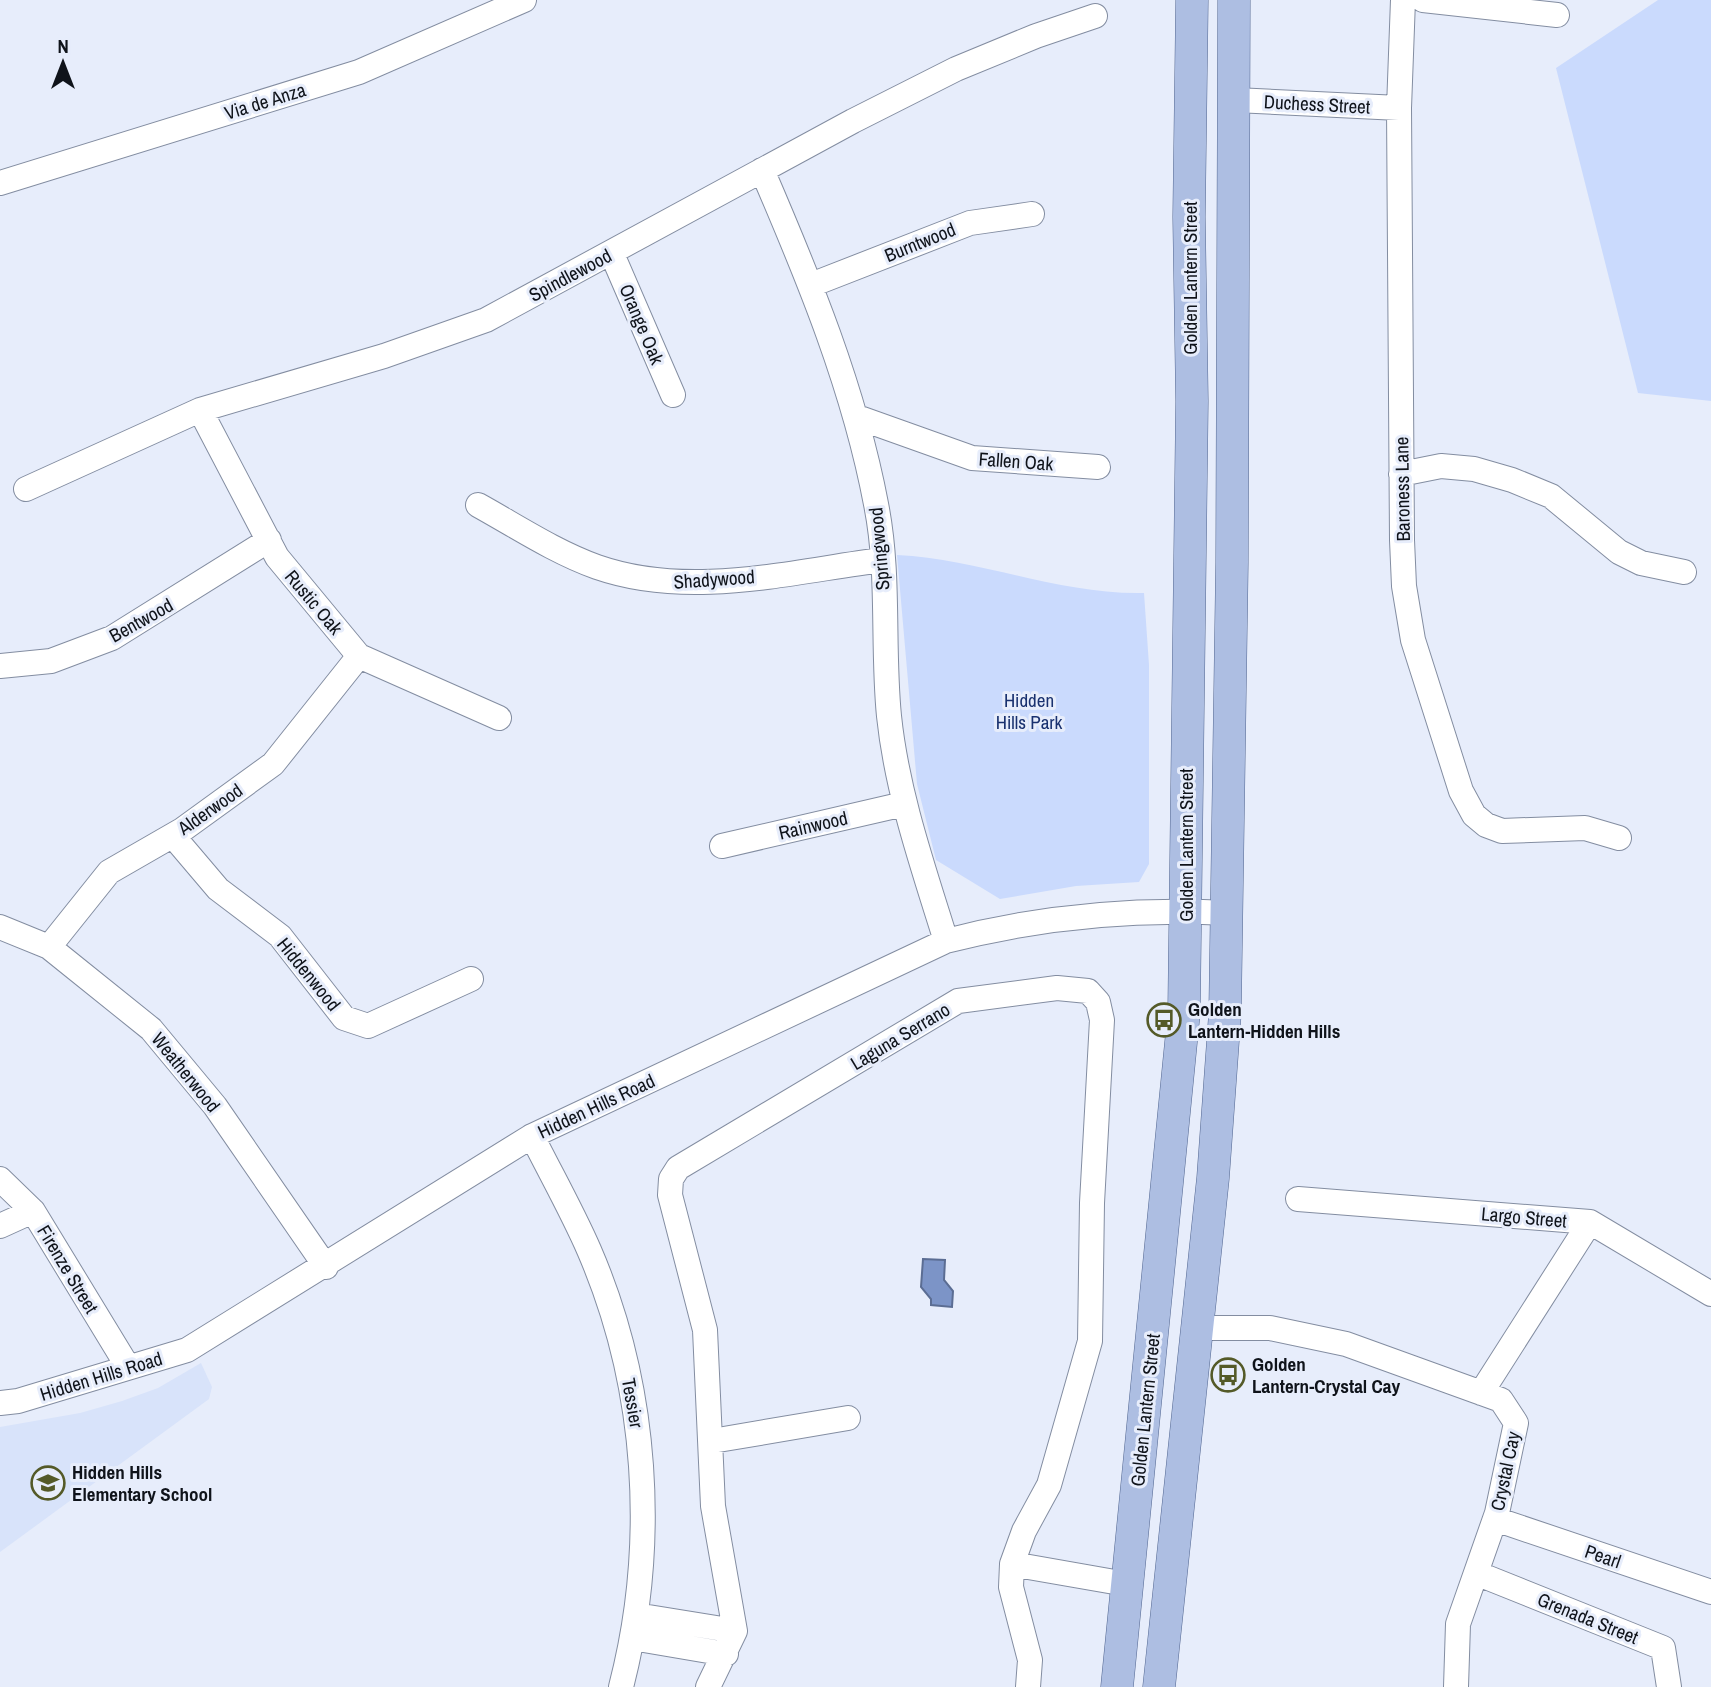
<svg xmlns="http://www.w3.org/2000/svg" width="1711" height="1687" font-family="'Archivo Narrow',sans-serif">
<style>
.built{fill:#d8e3fa}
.green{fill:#cadafd}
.water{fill:#7c94c7;stroke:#5b6d93;stroke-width:2}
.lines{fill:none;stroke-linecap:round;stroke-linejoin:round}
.minor-casing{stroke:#838da1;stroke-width:26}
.major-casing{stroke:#526690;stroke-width:33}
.minor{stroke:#fff;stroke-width:24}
.major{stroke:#adbee2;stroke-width:32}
.labels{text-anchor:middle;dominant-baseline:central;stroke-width:6;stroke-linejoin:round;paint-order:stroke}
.street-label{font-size:19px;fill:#0f131a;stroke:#e7edfb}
.park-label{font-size:19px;fill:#19316f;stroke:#e7edfb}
.poi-label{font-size:19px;font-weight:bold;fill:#0f131a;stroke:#e7edfb;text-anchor:start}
</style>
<rect width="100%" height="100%" fill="#e7edfb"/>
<path class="built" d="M201,1363L212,1387L209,1399L0,1552V1427L80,1413L122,1401L158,1388Z"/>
<path class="green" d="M1658,0H1711V401L1638,393L1556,68Z
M897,555C981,559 1060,595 1144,593L1149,665V864L1139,882L1076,886L1000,899L936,860L917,784Z"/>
<path class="water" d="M923,1259L945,1260L944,1280L953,1291L952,1307L931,1305V1299L921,1287Z"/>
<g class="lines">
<defs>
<path id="minor" d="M1403,0L1399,108L1402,540L1404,586L1413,640L1461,791L1474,815L1486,825L1502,831L1585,828L1619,838
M1423,0L1557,15
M1235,100L1399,108
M762,170C809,279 854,388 876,504C890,574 882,646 889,716C897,793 923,867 946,941
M0,183L359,72L524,0
M612,254L673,395
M811,285L970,223L1032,214
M200,410L277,557L359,656L499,718
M857,417L972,458L1098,467
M1401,474L1441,466L1474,469L1512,480L1551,496L1619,552L1641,563L1684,572
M26,489L200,410L384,356L486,320L853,121L956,69L1036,36L1095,16
M478,505C516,526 555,552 597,567C689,599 788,572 882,560
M0,666L51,661L112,638L269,540
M173,836L218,889L280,936L344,1018L368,1026L471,979
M722,846L904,804
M0,927L49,947L151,1029L215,1106L326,1267
M49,947L109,872L182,830L273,764L359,656
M532,1136C551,1174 572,1211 589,1250C648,1386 658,1544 621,1687
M0,1179L33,1211L128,1367
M1298,1199L1590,1222L1711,1294
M0,1226L33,1211
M1197,1328H1270L1346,1344L1501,1400L1516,1423L1497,1513L1458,1624L1456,1687
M1481,1393L1590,1222
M0,1403L18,1401L187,1350L532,1136L946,941C1039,917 1132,908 1228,913
M712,1441L848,1418
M1495,1519L1711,1592
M1012,1564L1126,1584
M1476,1573L1663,1648L1669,1687
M636,1615L735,1631
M632,1638L726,1654
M708,1687L735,1631L713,1506L705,1330L670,1195L671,1179L678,1168L958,1001L1057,988L1088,991L1098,1002L1102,1020L1092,1203L1090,1341L1049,1485L1024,1531L1012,1564L1011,1587L1030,1660L1028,1687"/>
<path id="major" d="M1117,1687L1184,1012L1192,401L1189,217L1192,0
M1159,1687L1213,1178L1225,1013L1232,562L1234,0"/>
</defs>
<use href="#minor" class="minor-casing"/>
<use href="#major" class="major-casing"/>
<use href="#minor" class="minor"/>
<use href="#major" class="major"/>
</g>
<defs>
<symbol id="bus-ring" viewBox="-11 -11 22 22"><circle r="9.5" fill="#e7edfb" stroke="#545a28" stroke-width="1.5"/><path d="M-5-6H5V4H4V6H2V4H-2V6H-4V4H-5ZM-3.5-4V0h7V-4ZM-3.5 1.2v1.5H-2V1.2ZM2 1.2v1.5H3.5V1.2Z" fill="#545a28"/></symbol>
<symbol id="school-ring" viewBox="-11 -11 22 22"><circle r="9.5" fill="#e7edfb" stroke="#545a28" stroke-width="1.5"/><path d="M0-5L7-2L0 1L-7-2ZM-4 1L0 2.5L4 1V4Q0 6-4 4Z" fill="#545a28"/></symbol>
</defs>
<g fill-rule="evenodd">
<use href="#bus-ring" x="1145" y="1001" width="38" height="38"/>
<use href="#bus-ring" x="1209" y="1356" width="38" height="38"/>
<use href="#school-ring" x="29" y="1464" width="38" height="38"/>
</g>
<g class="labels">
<g class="street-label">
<text transform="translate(265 101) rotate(-17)">Via de Anza</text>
<text transform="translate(1317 104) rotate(3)">Duchess Street</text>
<text transform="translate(920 242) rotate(-22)">Burntwood</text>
<text transform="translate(570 275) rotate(-28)">Spindlewood</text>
<text transform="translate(1190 278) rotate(-90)">Golden Lantern Street</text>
<text transform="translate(642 324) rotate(67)">Orange Oak</text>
<text transform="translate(1016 461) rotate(4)">Fallen Oak</text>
<text transform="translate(1402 489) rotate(-91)">Baroness Lane</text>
<text transform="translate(879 549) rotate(-95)">Springwood</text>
<text transform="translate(714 579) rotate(-4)">Shadywood</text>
<text transform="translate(314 602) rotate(50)">Rustic Oak</text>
<text transform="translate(141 620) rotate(-29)">Bentwood</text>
<text transform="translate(210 809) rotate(-35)">Alderwood</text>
<text transform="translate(813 825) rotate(-13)">Rainwood</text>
<text transform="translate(1186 845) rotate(-90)">Golden Lantern Street</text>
<text transform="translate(309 974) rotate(51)">Hiddenwood</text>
<text transform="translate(900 1036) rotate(-31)">Laguna Serrano</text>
<text transform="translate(186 1072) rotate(51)">Weatherwood</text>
<text transform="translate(596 1106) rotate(-25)">Hidden Hills Road</text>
<text transform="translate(1524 1217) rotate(5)">Largo Street</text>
<text transform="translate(68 1269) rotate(59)">Firenze Street</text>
<text transform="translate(101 1376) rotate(-17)">Hidden Hills Road</text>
<text transform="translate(633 1403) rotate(80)">Tessier</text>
<text transform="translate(1145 1410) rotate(-84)">Golden Lantern Street</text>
<text transform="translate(1505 1471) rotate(-78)">Crystal Cay</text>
<text transform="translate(1603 1556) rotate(19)">Pearl</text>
<text transform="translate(1588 1618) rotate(22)">Grenada Street</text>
</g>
<g class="park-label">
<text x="1029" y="700">Hidden<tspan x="1029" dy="22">Hills Park</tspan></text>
</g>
<g class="poi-label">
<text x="1188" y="1009">Golden<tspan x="1188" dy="22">Lantern-Hidden Hills</tspan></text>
<text x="1252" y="1364">Golden<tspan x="1252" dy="22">Lantern-Crystal Cay</tspan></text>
<text x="72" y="1472">Hidden Hills<tspan x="72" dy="22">Elementary School</tspan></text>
</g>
</g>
<g transform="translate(63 63)" stroke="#e7edfb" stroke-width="5" paint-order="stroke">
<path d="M0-5L12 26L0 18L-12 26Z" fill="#0f131a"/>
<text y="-10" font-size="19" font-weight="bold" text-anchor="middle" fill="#0f131a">N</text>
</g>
</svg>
